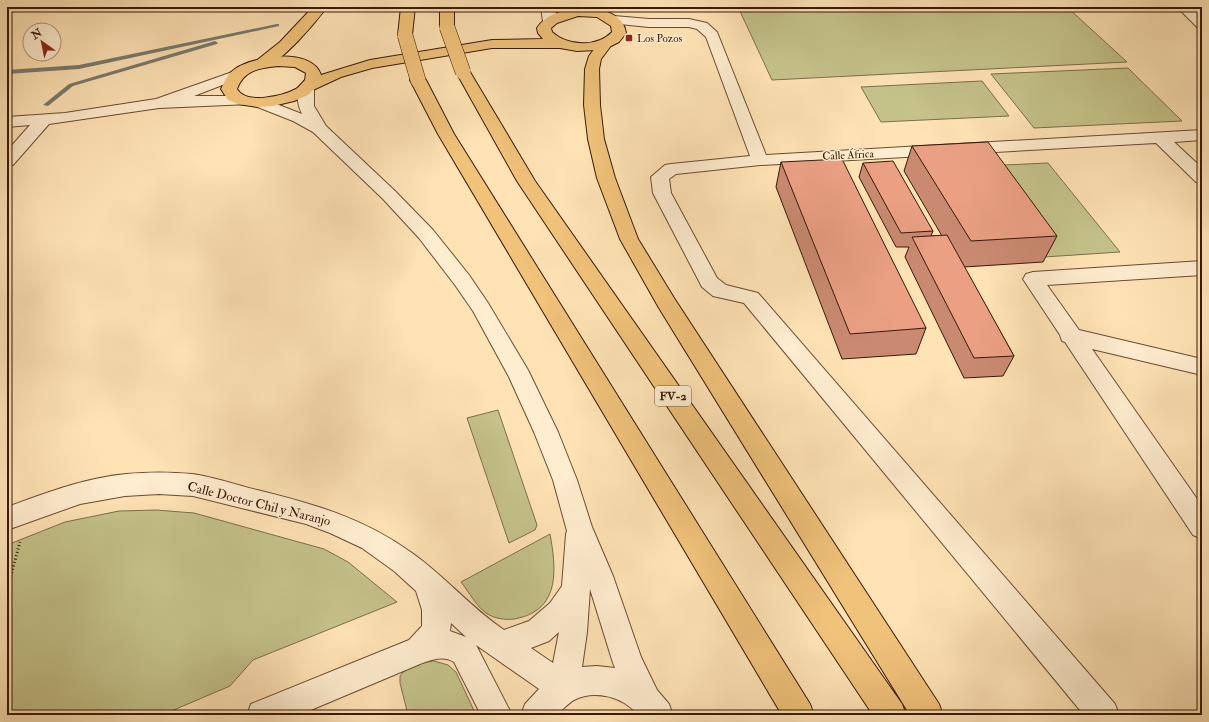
<svg xmlns="http://www.w3.org/2000/svg" width="1209" height="722" font-family="'IM FELL Double Pica',serif">
<style>
.green{fill:#c5c38a;stroke:#7e6e49}
.lines{fill:none;stroke-linecap:round;stroke-linejoin:round}
.stream{fill:#787b70;fill-rule:evenodd}
.minor-casing{stroke:#6a4c33;stroke-width:2}
.major-casing{stroke:#381908;stroke-width:2}
.highway-casing{stroke:#381908;stroke-width:2}
.path{stroke:#381908;stroke-width:3;stroke-dasharray:1 2.5;stroke-linecap:butt}
.minor{fill:#ffedcf;fill-rule:evenodd}
.major{fill:#f0c27a;fill-rule:evenodd}
.highway{fill:#f0c27a;fill-rule:evenodd}
.highway-bridge-casing{stroke:#381908;stroke-width:16;stroke-linecap:butt}
.highway-bridge{stroke:#f0c27a;stroke-width:15}
.wall{fill:#ca8a72;stroke:#381908}
.building{fill:#eba084;stroke:#381908}
.poi-dot{fill:#8f2418;stroke:#ffedcf;stroke-width:1.5}
.labels{text-anchor:middle;dominant-baseline:central;stroke-width:3;stroke-linejoin:round;paint-order:stroke}
.far-poi-label{font-size:11px;fill:#381908;stroke:#ffedcf;text-anchor:start}
.far-street-label{font-size:11px;fill:#381908;stroke:#ffedcf}
.shield{fill:#ffedcf;stroke:#745944;stroke-width:1}
.shield-label{font-size:12px;font-weight:bold;fill:#381908}
.street-label{font-size:13px;fill:#381908;stroke:#ffedcf}
</style>
<rect width="100%" height="100%" fill="#ffe3b5"/>
<filter id="stains"><feTurbulence type="fractalNoise" baseFrequency=".005" numOctaves="4"/><feColorMatrix values="0 0 0 0 .2 0 0 0 0 .09 0 0 0 0 .02 0 0 0 .5 -.17"/></filter>
<radialGradient id="worn" r=".72"><stop offset=".6" stop-color="#630" stop-opacity="0"/><stop offset="1" stop-color="#630" stop-opacity=".3"/></radialGradient>
<path class="green" d="M738,7H1067L1127,62L772,80Z
M1128,68L1182,121L1034,128L991,74Z
M982,81L1009,116L881,122L861,87Z
M1048,163L1120,252L1044,257L982,166Z
M498,410L537,525L535,530L509,543L467,418Z
M156,510L194,513L324,549L348,562L397,602L253,660L230,686L162,715H7V545L65,522L119,511Z
M550,534C556,567 561,608 519,618C509,621 494,619 486,613C476,606 469,592 461,582Z
M434,661L448,665L456,672L476,715H408L400,683V676C406,666 423,662 434,661Z"/>
<g class="lines">
<path class="stream" d="M277,24H279V26L79,69L7,74V70L79,65Z
M215,41L218,43L217,44L73,86L48,106L43,105L69,84Z"/>
<defs>
<path id="minor" d="M541,7H555L557,21L555,24H545L543,21Z
M567,7H589L601,10L603,13L601,16L596,17L569,10Z
M1177,7H1192L1202,17V28L1197,27Z
M614,16L649,19H689L707,23L717,32L766,155L1202,130V140L1174,142L1202,168V183L1196,182L1156,143L760,165L676,174L669,179L671,193L717,278L726,285L758,293L1115,704L1119,715H1084L744,303L713,296L702,287L653,193L651,177L665,165L671,164L750,156L706,37L697,29L689,27H649L609,23L607,20L609,17Z
M238,70L243,71L245,74L243,77L194,96H244L250,98L252,101L250,104L159,108L49,124L13,165L7,166V151L30,125L7,127V117L65,113L156,99Z
M306,84L311,86L314,89V106L326,126L395,191L433,230L469,275L488,303L528,370L558,432L577,480L592,527L613,576L641,657L657,690L669,704L673,715H638C624,697 595,689 574,700C568,703 559,714 555,715C546,717 530,715 521,715L525,704L539,689L476,645L512,715H481L454,662C443,655 431,660 420,664L299,715H247L251,704L409,640L422,626V610L416,591L394,571L362,548L330,533L306,524L193,496L159,494L125,496L80,504L7,530V507C46,493 84,478 126,474C148,472 171,472 192,474C214,477 236,485 257,490C314,504 364,518 412,553C445,576 471,608 504,630L529,621L550,603L562,586L566,534L567,531L553,480L534,432L509,377L473,311L455,285L419,238L383,199L313,132L293,121L255,106L253,103L255,100L261,98L302,114C298,106 295,94 301,86ZM590,589L613,663L615,668L597,666L582,667L587,632ZM451,623L466,637L450,631ZM559,632L553,663L531,648L549,641Z
M1202,261V275L1047,285L1079,330L1202,359V375L1092,349L1202,506V539L1193,535L1065,342L1062,341L1060,335L1023,279L1026,274L1033,272Z"/>
<path id="major" d="M578,8C597,8 623,11 626,33L619,42L611,46L597,50L577,51L560,48H492L372,68L341,77L313,90L308,95L294,101L273,106L257,107L238,104L228,100L221,89C225,81 227,74 235,69C253,56 312,47 321,75L370,60L492,40L543,39L538,33L537,28C546,14 562,11 578,8ZM578,16L597,17L611,26L612,32C597,48 567,46 552,32L551,28L557,23ZM278,66L295,67L306,73L305,80C302,83 299,87 296,89C283,96 246,105 237,89C244,70 259,68 278,66Z"/>
<path id="highway" d="M313,7H327C315,23 283,61 265,67C262,69 259,68 256,67L254,64L256,61L280,42Z
M401,7H415L412,35L410,38L405,39L400,38L398,35Z
M440,7H454V27L452,30L447,31L442,30L440,27Z
M606,39L611,40L613,43L601,59L599,69L600,105L604,139L615,178L638,239L674,298L939,704L943,715H910L659,308L620,239L597,178L588,139L584,105L585,69L589,56L601,40Z
M463,68L468,69L470,72L535,181L902,704L906,715H873L517,181L456,72L458,69Z
M418,75L423,77L426,80L454,134L810,704L814,715H782L438,134L410,80L413,77Z"/>
</defs>
<use href="#minor" class="minor-casing"/>
<use href="#major" class="major-casing"/>
<use href="#highway" class="highway-casing"/>
<path class="path" d="M7,590L20,542"/>
<use href="#minor" class="minor"/>
<use href="#major" class="major"/>
<use href="#highway" class="highway"/>
<defs>
<path id="highway-bridge" d="M447,27L463,72
M405,35L418,80"/>
</defs>
<use href="#highway-bridge" class="highway-bridge-casing"/>
<use href="#highway-bridge" class="highway-bridge"/>
</g>
<path class="wall" d="M912,146L1057,236L1043,262L964,267L1014,356L1003,376L964,378L905,257L909,247H896L859,177L863,163L933,231L931,236H942L904,171Z
M781,162L926,328L916,354L842,359L776,187Z"/>
<path class="building" d="M988,142L1057,236L971,241L912,146Z
M842,159L926,328L850,334L781,162Z
M893,161L933,231L901,233L863,163Z
M947,235L1014,356L974,358L912,237Z"/>
<rect class="poi-dot" x="625" y="34" width="8" height="8" rx="2"/>
<g class="labels">
<g class="far-poi-label">
<text x="637" y="38">Los Pozos</text>
</g>
<g class="far-street-label">
<text transform="translate(848 155) rotate(-3)">Calle África</text>
</g>
<rect class="shield" x="655" y="386" width="36" height="20" rx="3"/>
<g class="shield-label">
<text x="673" y="396">FV-2</text>
</g>
<g class="street-label">
<text transform="translate(259 504) rotate(14)">Calle Doctor Chil y Naranjo</text>
</g>
</g>
<rect width="1209" height="722" fill="none" stroke="#ffe3b5" stroke-width="24"/>
<rect x="8" y="8" width="1193" height="706" fill="none" stroke="#381908" stroke-width="2"/>
<rect x="12" y="12" width="1185" height="698" fill="none" stroke="#381908"/>
<g transform="translate(42 42) rotate(327)"><circle r="19" fill="#ffedcf" stroke="#af987f"/>
<path d="M0-3L7 15L0 10L-7 15Z" fill="#8f2418"/>
<text y="-6" font-size="11" font-weight="bold" text-anchor="middle" fill="#381908">N</text>
</g>
<rect width="100%" height="100%" filter="url(#stains)"/>
<rect width="100%" height="100%" fill="url(#worn)"/>
</svg>
